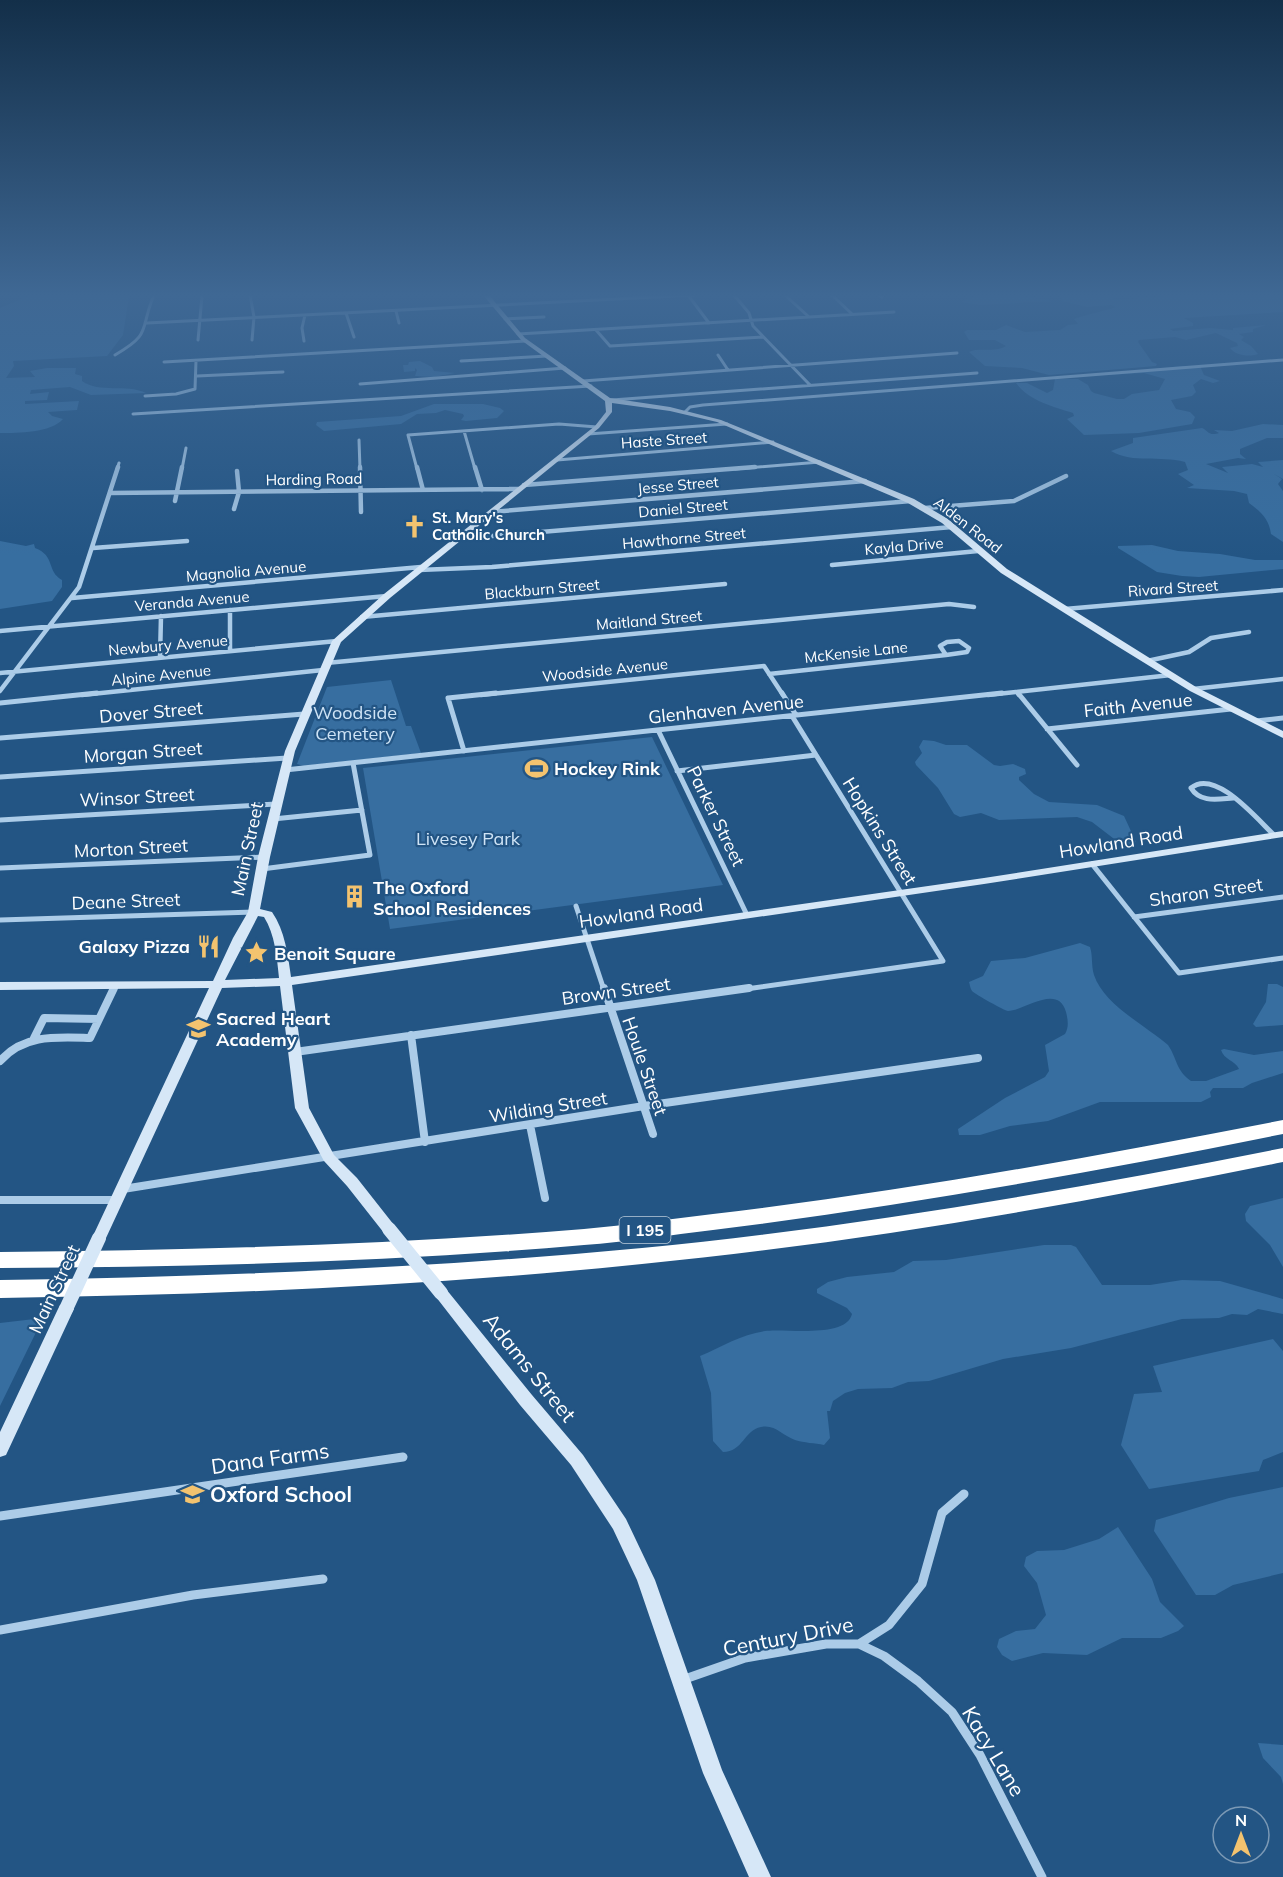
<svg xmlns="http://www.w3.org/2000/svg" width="1283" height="1877" font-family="Mulish,sans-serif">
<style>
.green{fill:#376ea0}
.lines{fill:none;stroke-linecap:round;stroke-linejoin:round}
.minor-far4{stroke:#accce8;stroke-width:3}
.minor-far3{stroke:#accce8;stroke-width:4.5}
.minor-far2{stroke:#accce8;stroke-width:5}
.minor-far1{stroke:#accce8;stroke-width:8}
.minor{stroke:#accce8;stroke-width:9}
.secondary{fill:#d6e7f7;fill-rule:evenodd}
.motorway{fill:#fff;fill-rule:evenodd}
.secondary-bridge{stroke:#d6e7f7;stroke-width:14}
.labels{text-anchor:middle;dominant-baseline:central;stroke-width:4.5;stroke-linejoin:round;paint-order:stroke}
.far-street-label{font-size:15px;fill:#fff;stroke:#235584}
.far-poi-label{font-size:15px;font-weight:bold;fill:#fff;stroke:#235584;text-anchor:start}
.shield{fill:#235584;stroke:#bdccda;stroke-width:1.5}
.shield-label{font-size:16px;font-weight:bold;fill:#fff}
.street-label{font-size:18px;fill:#fff;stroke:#235584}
.park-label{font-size:18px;fill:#cfe4f6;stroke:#235584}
.poi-label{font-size:18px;font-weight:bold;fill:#fff;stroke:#235584;text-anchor:start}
.near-street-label{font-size:21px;fill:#fff;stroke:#235584}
.near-poi-label{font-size:21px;font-weight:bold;fill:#fff;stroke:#235584;text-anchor:start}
</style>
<rect width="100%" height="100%" fill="#235584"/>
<path class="green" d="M31,295L129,296L123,335L107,356L13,361L14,366L6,378L35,377L30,371L47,368H76L75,374L82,376V381C100,394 125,383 146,393L91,395L70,387L31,390L30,394L49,392L47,400L25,401V404L79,401L77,410L48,412L52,416L63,419C51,433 18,433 0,433V308Z
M1000,295H1015L1054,301L980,305L961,302L975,296Z
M1056,295H1115L1113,300L1190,295H1283V312L1184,318L1193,323V326L1170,329L1173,331L1210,328L1233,330V328L1266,325L1253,329V332L1239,334L1244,337L1241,340L1251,346L1258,354C1249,357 1236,356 1230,348L1238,346L1237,343L1216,333L1186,340L1175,337L1139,340L1138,342L1152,362L1157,364L1156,366L1049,375L1022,368L985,366L969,352C978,347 995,353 1006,346L995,340H969L964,332L967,330H996L1006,325L1025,332L1060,330L1068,325L1078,324L1074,319C1088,314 1101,312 1116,307L1111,305L1087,307L1062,301L1061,297Z
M420,361L432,367L434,371L455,373L434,377L415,376L417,370L415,368V371L404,372L403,365H408L409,362Z
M1181,366H1200L1204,375L1220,381L1213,383L1201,379L1193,385L1196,392L1192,396L1171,400L1176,409L1190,412L1195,417L1192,424L1139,433L1084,435L1067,419L1074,416L1073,413C1054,407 1029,401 1016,383H1027L1047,393L1053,390L1055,379H1078L1088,385L1091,391L1094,393L1117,399H1124L1132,394L1159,390L1165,379L1144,373L1101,375Z
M434,404H483L500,408L504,411L497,418L466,421L461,420L464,416L463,414L445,410L436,413L417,414L401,424L324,431L316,425L317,422L401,416Z
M1263,424L1283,425V438H1267L1240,449V454L1246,459L1238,458L1206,464L1228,473L1222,467L1252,464L1263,467L1258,462L1283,460V479L1274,474L1282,479L1278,484L1283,491V542L1271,534C1269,519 1261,512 1249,503L1247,494L1234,491L1187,488L1194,485L1178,474L1188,470L1185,462C1159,455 1134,464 1111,451L1133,443V438L1202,428C1206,429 1209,437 1219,433L1214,430L1232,431Z
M0,541L26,546L34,544L35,548C56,556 46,571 62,580V587L52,601L0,609Z
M1152,545L1178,551L1220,554L1255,560H1283V569L1199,577L1182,576L1157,572L1118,548V546Z
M391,680L406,726H411L421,753L304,766L297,764L327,687Z
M652,737L723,885L390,929L363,768Z
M923,740L934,741L946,745H967L994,765L1000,766L1013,764L1025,769L1026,774L1019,777V780L1034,794L1049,802L1097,805L1124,816L1136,842L1130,846L1122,845L1092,822L1077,817L999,820L981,813L960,817L954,814L938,788L916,765L915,762L922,753L919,747Z
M1080,943L1090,947C1093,956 1091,965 1094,975C1104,1005 1145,1025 1168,1045C1177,1058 1176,1071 1191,1081H1206L1239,1069C1235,1060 1224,1060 1221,1050L1224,1049L1254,1055L1283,1051V1073L1252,1083L1243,1088H1213L1210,1092L1211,1097L1201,1102H1100L1048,1121L1010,1126L980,1135H959L958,1129L1005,1098L1045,1077L1049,1071L1045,1045L1065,1034C1069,1027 1068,1020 1066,1012C1058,983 1024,1011 1008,1011C1005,1011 975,994 972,991C970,988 970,985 969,982L983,976L991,961L1025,958Z
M1268,984H1277L1283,987V1025L1256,1027L1253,1024L1266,1002Z
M1283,1198V1267L1270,1245L1246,1221L1245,1214L1250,1206Z
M1044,1245H1071L1076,1247L1102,1285H1150L1182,1280L1220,1281L1283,1299V1314L1258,1309L1247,1315L1232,1314L1219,1318L1182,1319L1071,1348L1003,1359L929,1381L908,1382L892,1388L858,1389L845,1393L833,1401L830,1411H827L830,1438L824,1445C815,1443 804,1443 795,1440C783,1436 775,1424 761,1427C744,1430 743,1452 723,1452L713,1441L711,1393L700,1356C721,1347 742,1334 765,1331C784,1328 846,1339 852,1314L847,1308L817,1293V1289L828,1282L847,1277L894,1272L913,1261L946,1260Z
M43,1318L0,1406V1323Z
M1273,1339L1283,1351V1452L1263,1460L1259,1471L1149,1489L1121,1445L1134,1394L1162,1392L1153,1366Z
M1283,1487V1573L1233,1585L1215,1595H1196L1154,1531L1156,1520L1229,1498Z
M1118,1527L1152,1579L1160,1602L1184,1626L1178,1631L1161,1638H1122L1087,1655L1043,1653L1012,1661L1002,1655L997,1647L999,1639L1016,1631L1035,1629L1046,1615L1037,1583L1024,1566L1026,1557L1037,1551L1064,1550L1099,1539Z
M1258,1743L1283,1745V1784L1281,1777L1263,1758Z"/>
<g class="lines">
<path class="minor-far4" d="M250,295L254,317L252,340
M688,295L709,323
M734,295L749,313L753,326L810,385
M785,295L809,317
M832,295L852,314
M879,295L882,297
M396,311L399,323
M346,313L354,337
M505,319L544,317
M147,323L695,295
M596,330L610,346L763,337
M518,334L894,312
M198,340L202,296
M304,341L302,328L305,315
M115,355C153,333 139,330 154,295
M718,355L728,370
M461,361L547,356
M164,362L526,341
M197,376L283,372
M583,381L957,353
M360,384L565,368
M145,396L176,394L195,389L196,361
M612,400L977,373
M685,412L690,407L703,405L1283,360
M133,414L591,386
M464,431L475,469
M588,434L727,424
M359,440L360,469
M557,460L773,442
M117,469L119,463
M182,469L186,448
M417,469L408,435L559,424L597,427
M735,469L820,462"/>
<path class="minor-far3" d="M360,467L361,512
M417,467L423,490
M475,467L482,490
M524,485L755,467
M110,493L519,489
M175,501L182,467
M925,508L1014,501L1066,476
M234,509L239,492L237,471
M491,512L865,481
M457,539L911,501
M93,548L187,541
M832,565L978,551
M419,570L492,567L952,527
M72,598L421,567
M1065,609L1283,590
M230,610V651
M362,617L725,584
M0,631L387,596
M959,641L969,648L967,652L946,655L940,646L947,642Z
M160,658L161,616
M1147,661L1189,652L1211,638L1249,632
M326,663L949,604L974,607
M0,673L337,641
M769,674L946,655
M1193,689L1283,679
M0,691L79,587L118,467
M1017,692L1019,695
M82,695L323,670
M481,695L764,666L783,695
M988,695L1171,675"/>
<path class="minor-far2" d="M782,693L796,715
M1018,693L1077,765
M0,703L97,693
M1256,721L1283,718
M1047,729L1231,709
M658,730L747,915
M0,738L304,714
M464,751L448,698L496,693
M285,770L1002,693
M677,771L816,755
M0,777L287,758
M1233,798C1218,799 1200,803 1191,788C1215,768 1257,819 1274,835
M273,819L362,810
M0,820L276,804
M1092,864L1179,973L1283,958
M0,868L264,857
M262,869L370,855L353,763
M576,906L604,990
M1134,917L1283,897
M0,920L254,912
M113,990L115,986
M739,990L943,961L792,716"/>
<path class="minor-far1" d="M604,988L653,1134
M411,1035L425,1142
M34,1038L44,1018L99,1019
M295,1052L749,988
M0,1061C24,1034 56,1037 90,1038L114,988
M530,1125L545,1198
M123,1189L644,1106L978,1058
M0,1200H116"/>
<path class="minor" d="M0,1516L403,1457
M0,1630L193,1595L323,1579
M859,1644L884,1656L918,1681L952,1712L980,1755L1042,1877
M682,1680L745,1658L826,1644H859L889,1625L922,1584L942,1513L964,1494"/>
<path class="secondary" d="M483,295H489L525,338L610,398L670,407L721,420L914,499L948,519L1007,569L1196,687L1283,731V738L1190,691L1117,646L1001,573L942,523L908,503L717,422L670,411L612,403V412L599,428L390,598L341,642L295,751L270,857L260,909L272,912C285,931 288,955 291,977L984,878L1283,831V837L984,884L292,985L309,1108L334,1155L357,1178L394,1225L396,1229L394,1233L389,1234L384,1233L347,1186L324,1161L295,1108L280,986L222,988L106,1238L104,1242L99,1243L94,1242L92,1238L209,988L0,990V982L213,981L233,938L248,912L258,857L285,751L332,641L384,594L595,426L606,412L605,401L521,340ZM258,916L264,917C275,934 277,958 279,978L225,980Z
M441,1287L446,1289L532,1395L583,1455L626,1519L655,1580L722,1770L771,1877H749L703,1773L637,1580L613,1529L571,1465L520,1405L436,1297L433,1293L436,1289Z
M66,1303L72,1305L74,1309L6,1455L0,1457V1432L58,1309L60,1305Z"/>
<path class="motorway" d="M1283,1120V1134C1094,1172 905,1206 713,1230C670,1235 627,1242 584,1245C390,1262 195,1267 0,1268V1252C195,1250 390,1245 584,1229C627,1225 670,1219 713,1214C905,1191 1094,1157 1283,1120Z
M1283,1148V1162C1071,1205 858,1243 642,1264C428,1286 215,1295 0,1298V1280C215,1277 428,1268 642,1248C857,1227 1071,1190 1283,1148Z"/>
<path class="secondary-bridge" d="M389,1229L441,1293
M66,1309L99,1238"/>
</g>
<linearGradient id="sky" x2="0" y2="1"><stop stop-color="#132f49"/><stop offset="0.53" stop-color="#3f6894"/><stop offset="1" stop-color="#3f6894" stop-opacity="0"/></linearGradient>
<rect width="1283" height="557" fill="url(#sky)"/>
<defs>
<symbol id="church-bare" viewBox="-9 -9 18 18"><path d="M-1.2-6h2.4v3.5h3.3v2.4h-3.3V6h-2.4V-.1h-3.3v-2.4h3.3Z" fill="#f3c36f" stroke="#235584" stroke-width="2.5" paint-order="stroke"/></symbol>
<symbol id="stadium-bare" viewBox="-9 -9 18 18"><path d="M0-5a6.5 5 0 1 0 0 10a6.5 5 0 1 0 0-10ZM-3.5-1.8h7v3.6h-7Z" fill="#f3c36f" stroke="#235584" stroke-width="2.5" paint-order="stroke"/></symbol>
<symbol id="building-bare" viewBox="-9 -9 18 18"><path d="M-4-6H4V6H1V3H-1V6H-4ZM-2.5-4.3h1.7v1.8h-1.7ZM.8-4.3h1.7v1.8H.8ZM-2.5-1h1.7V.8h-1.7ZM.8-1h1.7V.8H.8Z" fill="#f3c36f" stroke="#235584" stroke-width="2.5" paint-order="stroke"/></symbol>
<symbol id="restaurant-bare" viewBox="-9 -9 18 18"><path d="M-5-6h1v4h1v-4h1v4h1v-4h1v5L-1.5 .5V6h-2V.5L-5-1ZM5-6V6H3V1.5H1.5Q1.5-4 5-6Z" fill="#f3c36f" stroke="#235584" stroke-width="2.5" paint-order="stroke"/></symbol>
<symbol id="sight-bare" viewBox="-9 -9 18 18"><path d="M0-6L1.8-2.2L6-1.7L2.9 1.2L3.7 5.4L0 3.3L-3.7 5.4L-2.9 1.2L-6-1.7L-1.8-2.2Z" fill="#f3c36f" stroke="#235584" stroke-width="2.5" paint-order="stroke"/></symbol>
<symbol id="school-bare" viewBox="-9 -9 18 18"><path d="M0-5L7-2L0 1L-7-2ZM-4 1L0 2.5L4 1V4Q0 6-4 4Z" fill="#f3c36f" stroke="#235584" stroke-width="2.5" paint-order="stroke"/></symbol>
</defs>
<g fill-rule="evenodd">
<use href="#church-bare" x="398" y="510" width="33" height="33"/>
<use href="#stadium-bare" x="520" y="752" width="33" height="33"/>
<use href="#building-bare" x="338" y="880" width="33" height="33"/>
<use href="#restaurant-bare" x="192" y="930" width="33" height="33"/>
<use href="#sight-bare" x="240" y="936" width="33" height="33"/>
<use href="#school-bare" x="182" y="1012" width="33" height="33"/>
<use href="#school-bare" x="176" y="1478" width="33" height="33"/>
</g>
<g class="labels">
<g class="far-street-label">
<text transform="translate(664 440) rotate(-4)">Haste Street</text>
<text transform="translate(314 479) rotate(-1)">Harding Road</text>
<text transform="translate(678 485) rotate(-5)">Jesse Street</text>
<text transform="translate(683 508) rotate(-5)">Daniel Street</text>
<text transform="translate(968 525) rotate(38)">Alden Road</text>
<text transform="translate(684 538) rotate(-5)">Hawthorne Street</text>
<text transform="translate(904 546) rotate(-5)">Kayla Drive</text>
<text transform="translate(246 571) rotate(-5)">Magnolia Avenue</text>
<text transform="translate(1173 588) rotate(-4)">Rivard Street</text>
<text transform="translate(542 589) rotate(-5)">Blackburn Street</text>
<text transform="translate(192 601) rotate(-5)">Veranda Avenue</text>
<text transform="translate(649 620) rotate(-5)">Maitland Street</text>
<text transform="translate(168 645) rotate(-5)">Newbury Avenue</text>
<text transform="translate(856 652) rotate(-6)">McKensie Lane</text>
<text transform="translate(605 670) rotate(-6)">Woodside Avenue</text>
<text transform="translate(161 675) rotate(-6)">Alpine Avenue</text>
</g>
<g class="far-poi-label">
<text x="432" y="517">St. Mary's<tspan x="432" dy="17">Catholic Church</tspan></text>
</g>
<rect class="shield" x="619.5" y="1217" width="51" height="26" rx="4.5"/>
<g class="shield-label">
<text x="645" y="1230">I 195</text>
</g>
<g class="street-label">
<text transform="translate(1138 705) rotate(-6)">Faith Avenue</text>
<text transform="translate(726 709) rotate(-6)">Glenhaven Avenue</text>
<text transform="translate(151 712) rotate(-5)">Dover Street</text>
<text transform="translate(143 752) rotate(-4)">Morgan Street</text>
<text transform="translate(137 797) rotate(-3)">Winsor Street</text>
<text transform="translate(716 816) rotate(64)">Parker Street</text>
<text transform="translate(880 831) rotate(58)">Hopkins Street</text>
<text transform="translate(1121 842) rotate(-9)">Howland Road</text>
<text transform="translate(131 848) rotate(-3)">Morton Street</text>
<text transform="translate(247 849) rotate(-78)">Main Street</text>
<text transform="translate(1206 892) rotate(-8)">Sharon Street</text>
<text transform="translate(126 901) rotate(-2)">Deane Street</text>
<text transform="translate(641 913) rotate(-8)">Howland Road</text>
<text transform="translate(616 991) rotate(-8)">Brown Street</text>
<text transform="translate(645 1066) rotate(71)">Houle Street</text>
<text transform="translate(548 1107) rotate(-9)">Wilding Street</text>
<text transform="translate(54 1289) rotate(-65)">Main Street</text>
</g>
<g class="park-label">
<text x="355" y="712">Woodside<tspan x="355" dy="21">Cemetery</tspan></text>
<text x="468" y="838">Livesey Park</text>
</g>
<g class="poi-label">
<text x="554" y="768">Hockey Rink</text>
<text x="373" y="887">The Oxford<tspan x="373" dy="21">School Residences</tspan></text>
<text x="190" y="946" text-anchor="end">Galaxy Pizza</text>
<text x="274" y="953">Benoit Square</text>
<text x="216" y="1018">Sacred Heart<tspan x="216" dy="21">Academy</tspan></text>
</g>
<g class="near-street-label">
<text transform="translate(530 1367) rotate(51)">Adams Street</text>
<text transform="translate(270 1458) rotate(-8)">Dana Farms</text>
<text transform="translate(788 1636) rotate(-11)">Century Drive</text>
<text transform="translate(994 1751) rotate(59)">Kacy Lane</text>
</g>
<g class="near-poi-label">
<text x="210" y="1494">Oxford School</text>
</g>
</g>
<g transform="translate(1241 1835)"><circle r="28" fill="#235584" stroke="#7b99b5" stroke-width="1.5"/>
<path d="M0-4.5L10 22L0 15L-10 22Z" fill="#f3c36f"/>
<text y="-9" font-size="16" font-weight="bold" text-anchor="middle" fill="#ffffff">N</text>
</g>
</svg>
